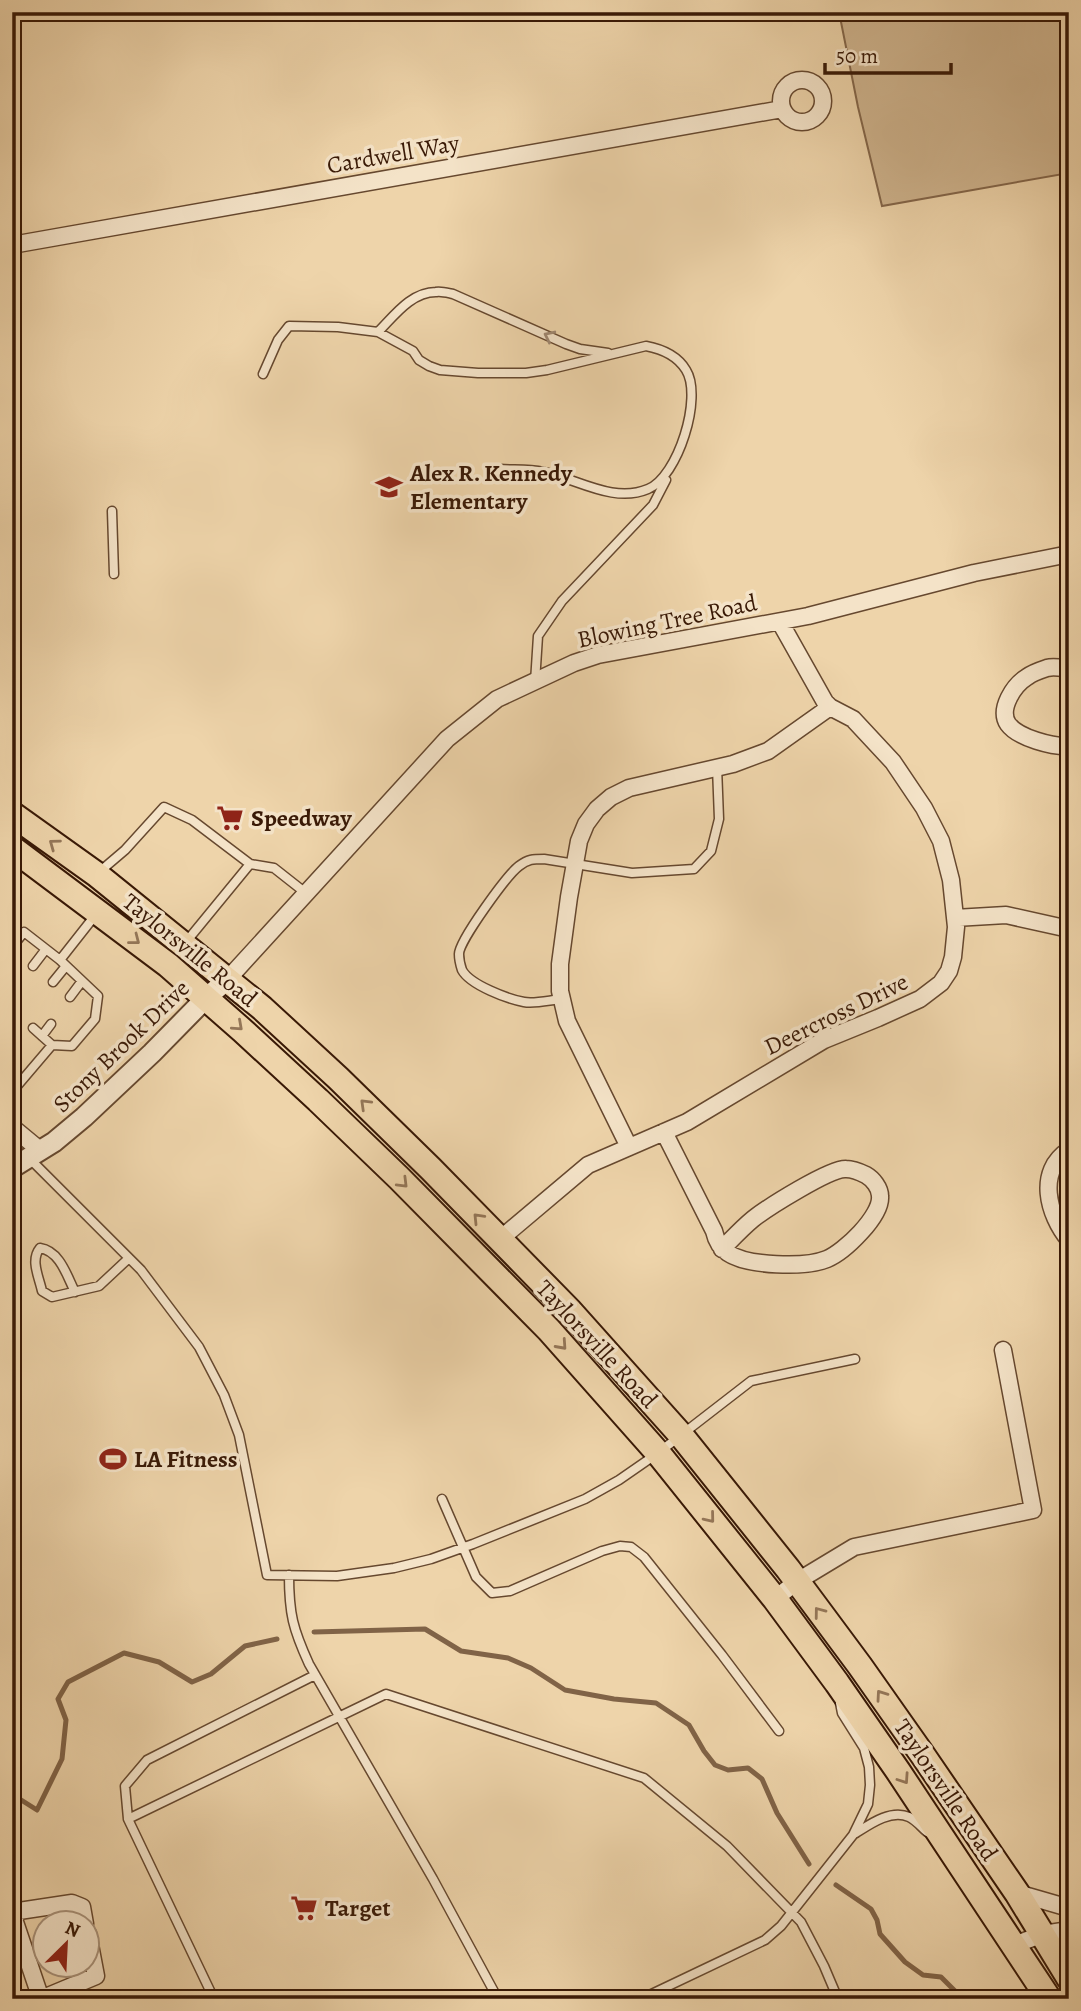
<svg xmlns="http://www.w3.org/2000/svg" width="1081" height="2011" font-family="Alegreya,serif">
<style>
.green{fill:#cfb48e;stroke:#84664a;stroke-width:2}
.lines{fill:none;stroke-linecap:round;stroke-linejoin:round}
.stream{stroke:#806347;stroke-width:5}
.service-casing{stroke:#66482f;stroke-width:11}
.minor-casing{stroke:#66482f;stroke-width:19}
.tertiary-casing{stroke:#66482f;stroke-width:23}
.primary-casing{stroke:#391906;stroke-width:28}
.service{stroke:#f4e3c8;stroke-width:8}
.minor{stroke:#f4e3c8;stroke-width:16}
.tertiary{stroke:#f4e3c8;stroke-width:19}
.primary{stroke:#eed4aa;stroke-width:24}
.oneway{stroke:#a08871}
.oneway2{stroke:#947658}
.labels{text-anchor:middle;dominant-baseline:central;stroke-width:7;stroke-linejoin:round;paint-order:stroke}
.street-label{font-size:24px;fill:#391906;stroke:#f4e3c8}
.poi-label{font-size:24px;font-weight:bold;fill:#391906;stroke:#f4e3c8;text-anchor:start}
</style>
<rect width="100%" height="100%" fill="#eed4aa"/>
<filter id="stains"><feTurbulence type="fractalNoise" baseFrequency=".00286" numOctaves="4"/><feColorMatrix values="0 0 0 0 .2 0 0 0 0 .09 0 0 0 0 .02 0 0 0 .5 -.17"/></filter>
<radialGradient id="worn" r=".72"><stop offset=".6" stop-color="#630" stop-opacity="0"/><stop offset="1" stop-color="#630" stop-opacity=".3"/></radialGradient>
<path class="green" d="M839,12H1069V173L882,206L858,107Z"/>
<g class="lines">
<path class="stream" d="M314,1632L425,1629L461,1651L508,1658L531,1668L565,1690L614,1699L656,1703L689,1725L704,1751L715,1765L728,1770L748,1768L762,1779L777,1813L809,1864
M12,1788L18,1798L37,1810L62,1759L66,1720L58,1699L68,1682L124,1653L159,1662L192,1682L211,1674L245,1646L277,1639
M836,1885L871,1909L877,1920L880,1934L905,1962L923,1975L941,1977L963,1999"/>
<defs>
<path id="service" d="M378,332C394,316 411,292 436,292C441,291 448,293 453,294L566,344L580,349L608,353
M263,374L278,340L289,326L338,327L378,332L413,351L419,360L429,366L440,370L478,373H526L547,370L646,346C662,349 677,355 686,370C703,397 678,477 648,489C613,504 576,478 543,472C529,469 514,470 500,469
M112,511L114,574
M535,682L538,636L562,601L653,505L666,480
M98,873L125,850L164,807L192,820L250,864L274,868L307,894
M186,942L250,864
M12,947L24,932L60,960
M33,966L46,949
M53,982L66,966
M70,997L82,981
M562,999C550,1000 535,1004 524,1002C508,999 470,985 462,970C461,967 459,958 459,954C459,941 507,875 519,866C528,859 533,859 544,859L632,873L694,869L711,851L719,819L717,767
M12,1010L14,1012
M33,1028L52,1045
M42,1036L51,1024
M12,1092L52,1045L72,1046L95,1019L98,996L60,960L97,913
M29,1158L141,1270L199,1347L224,1395L239,1435L267,1575L337,1576L394,1568L431,1559L473,1544L585,1499L619,1480L658,1453L751,1381L855,1359
M75,1292C67,1276 60,1251 40,1248C30,1260 39,1277 42,1291L52,1297L99,1286L129,1258
M442,1499L476,1577L492,1593L510,1591L602,1551L620,1546L631,1547L644,1557L722,1655L779,1731
M289,1575C289,1614 293,1629 309,1664L433,1879L498,1999
M128,1819L386,1694L644,1778L727,1846L801,1922L824,1966L838,1999
M856,1833C870,1824 891,1809 909,1817C916,1820 922,1828 927,1832
M214,1999L128,1819L125,1786L147,1760L315,1675
M641,1999L765,1940L781,1926L853,1835L868,1804L870,1785L869,1767L864,1748L842,1713L840,1703"/>
<path id="minor" d="M12,14L19,12
M781 101a21 21 0 1 1 42 0a21 21 0 1 1-42 0Z
M12,245L782,109
M1069,669C1062,668 1054,666 1047,668C1041,670 1032,673 1027,677C1014,685 998,709 1008,724C1018,738 1053,747 1069,746
M955,918L1006,915L1069,929
M227,980L447,739L497,699L574,663L598,655L808,616L974,573L1069,554
M12,1127L41,1151
M664,1132L714,1231C716,1240 720,1248 728,1253C747,1266 805,1268 827,1259C844,1252 882,1216 880,1196C880,1188 873,1179 866,1175C860,1172 853,1169 846,1169C830,1168 767,1208 753,1219C742,1228 732,1239 722,1249
M629,1147L567,1021L560,991V964L569,897L579,841L586,824L597,809L611,797L629,788L733,764L768,751L830,707
M1069,1150C1036,1171 1048,1215 1069,1240
M499,1240L588,1165L687,1122L824,1040L878,1018L920,999L941,983L949,971L953,957L956,927L951,880L941,841L924,808L893,762L853,719L830,707L825,702L780,622
M775,1599L796,1582L854,1547L1033,1510L1003,1350
M1017,1893L1069,1908
M1014,1945L1043,1934L1069,1930
M41,1999L14,1919L19,1911L72,1903L82,1907L85,1924
M41,1999L96,1976L88,1934"/>
<path id="tertiary" d="M12,1168L54,1142L84,1117L152,1053L206,998L227,980"/>
<path id="primary" d="M12,814L96,874L262,1008L338,1078L431,1169L570,1311L680,1434L788,1569L860,1666L922,1754L1017,1893L1069,1978
M12,848L168,965L242,1030L318,1100L399,1178L549,1330L658,1453L775,1599L837,1683L898,1771L1049,1999"/>
</defs>
<use href="#service" class="service-casing"/>
<use href="#minor" class="minor-casing"/>
<use href="#tertiary" class="tertiary-casing"/>
<use href="#primary" class="primary-casing"/>
<use href="#service" class="service"/>
<use href="#minor" class="minor"/>
<use href="#tertiary" class="tertiary"/>
<use href="#primary" class="primary"/>
</g>
<defs><path id="oneway-chevron" d="M-2-3.5L2.5 0L-2 3.5" fill="none" stroke-width="1.6" stroke-linecap="round" stroke-linejoin="round" transform="scale(1.75)"/></defs>
<use class="oneway" href="#oneway-chevron" transform="translate(549 336) rotate(-154)"/>
<g class="oneway2">
<use href="#oneway-chevron" transform="translate(54 844) rotate(-144)"/>
<use href="#oneway-chevron" transform="translate(135 940) rotate(38)"/>
<use href="#oneway-chevron" transform="translate(238 1026) rotate(42)"/>
<use href="#oneway-chevron" transform="translate(365 1104) rotate(-136)"/>
<use href="#oneway-chevron" transform="translate(403 1183) rotate(45)"/>
<use href="#oneway-chevron" transform="translate(478 1218) rotate(-134)"/>
<use href="#oneway-chevron" transform="translate(562 1345) rotate(48)"/>
<use href="#oneway-chevron" transform="translate(710 1518) rotate(51)"/>
<use href="#oneway-chevron" transform="translate(819 1612) rotate(-127)"/>
<use href="#oneway-chevron" transform="translate(881 1695) rotate(-125)"/>
<use href="#oneway-chevron" transform="translate(904 1779) rotate(56)"/>
</g>
<defs>
<symbol id="school-bare" viewBox="-9 -9 18 18"><path d="M0-5L7-2L0 1L-7-2ZM-4 1L0 2.5L4 1V4Q0 6-4 4Z" fill="#8f2418" stroke="#f4e3c8" stroke-width="2.5" paint-order="stroke"/></symbol>
<symbol id="supermarket-bare" viewBox="-9 -9 18 18"><path d="M-6-5.5h2.5l.6 2H6L4.5 2H-2.5L-4.4-4H-6ZM-1.5 3.2a1.3 1.3 0 1 0 .1 0ZM3 3.2a1.3 1.3 0 1 0 .1 0Z" fill="#8f2418" stroke="#f4e3c8" stroke-width="2.5" paint-order="stroke"/></symbol>
<symbol id="stadium-bare" viewBox="-9 -9 18 18"><path d="M0-5a6.5 5 0 1 0 0 10a6.5 5 0 1 0 0-10ZM-3.5-1.8h7v3.6h-7Z" fill="#8f2418" stroke="#f4e3c8" stroke-width="2.5" paint-order="stroke"/></symbol>
</defs>
<g fill-rule="evenodd">
<use href="#school-bare" x="370" y="468" width="38" height="38"/>
<use href="#supermarket-bare" x="211" y="799" width="38" height="38"/>
<use href="#stadium-bare" x="94" y="1440" width="38" height="38"/>
<use href="#supermarket-bare" x="285" y="1889" width="38" height="38"/>
</g>
<g class="labels">
<g class="street-label">
<text transform="translate(393 154) rotate(-10)">Cardwell Way</text>
<text transform="translate(667 621) rotate(-12)">Blowing Tree Road</text>
<text transform="translate(190 950) rotate(39)">Taylorsville Road</text>
<text transform="translate(836 1014) rotate(-26)">Deercross Drive</text>
<text transform="translate(121 1046) rotate(-44)">Stony Brook Drive</text>
<text transform="translate(597 1344) rotate(47)">Taylorsville Road</text>
<text transform="translate(946 1790) rotate(56)">Taylorsville Road</text>
</g>
<g class="poi-label">
<text x="410" y="473">Alex R. Kennedy<tspan x="410" dy="28">Elementary</tspan></text>
<text x="251" y="818">Speedway</text>
<text x="134" y="1459">LA Fitness</text>
<text x="325" y="1908">Target</text>
</g>
</g>
<rect width="1081" height="2011" fill="none" stroke="#eed4aa" stroke-width="42"/>
<rect x="14" y="14" width="1053" height="1983" fill="none" stroke="#391906" stroke-width="3.5"/>
<rect x="21" y="21" width="1039" height="1969" fill="none" stroke="#391906" stroke-width="2"/>
<g transform="translate(66 1944) rotate(24)"><circle r="33" fill="#f4e3c8" stroke="#a9927a" stroke-width="2"/>
<path d="M0-5L12 26L0 18L-12 26Z" fill="#8f2418"/>
<text y="-10" font-size="19" font-weight="bold" text-anchor="middle" fill="#391906">N</text>
</g>
<path d="M825 63v10h126v-10" fill="none" stroke="#391906" stroke-width="3.5"/>
<text x="836" y="63" font-size="21" fill="#391906" stroke="#f4e3c8" stroke-width="5" paint-order="stroke">50 m</text>
<rect width="100%" height="100%" filter="url(#stains)"/>
<rect width="100%" height="100%" fill="url(#worn)"/>
</svg>
